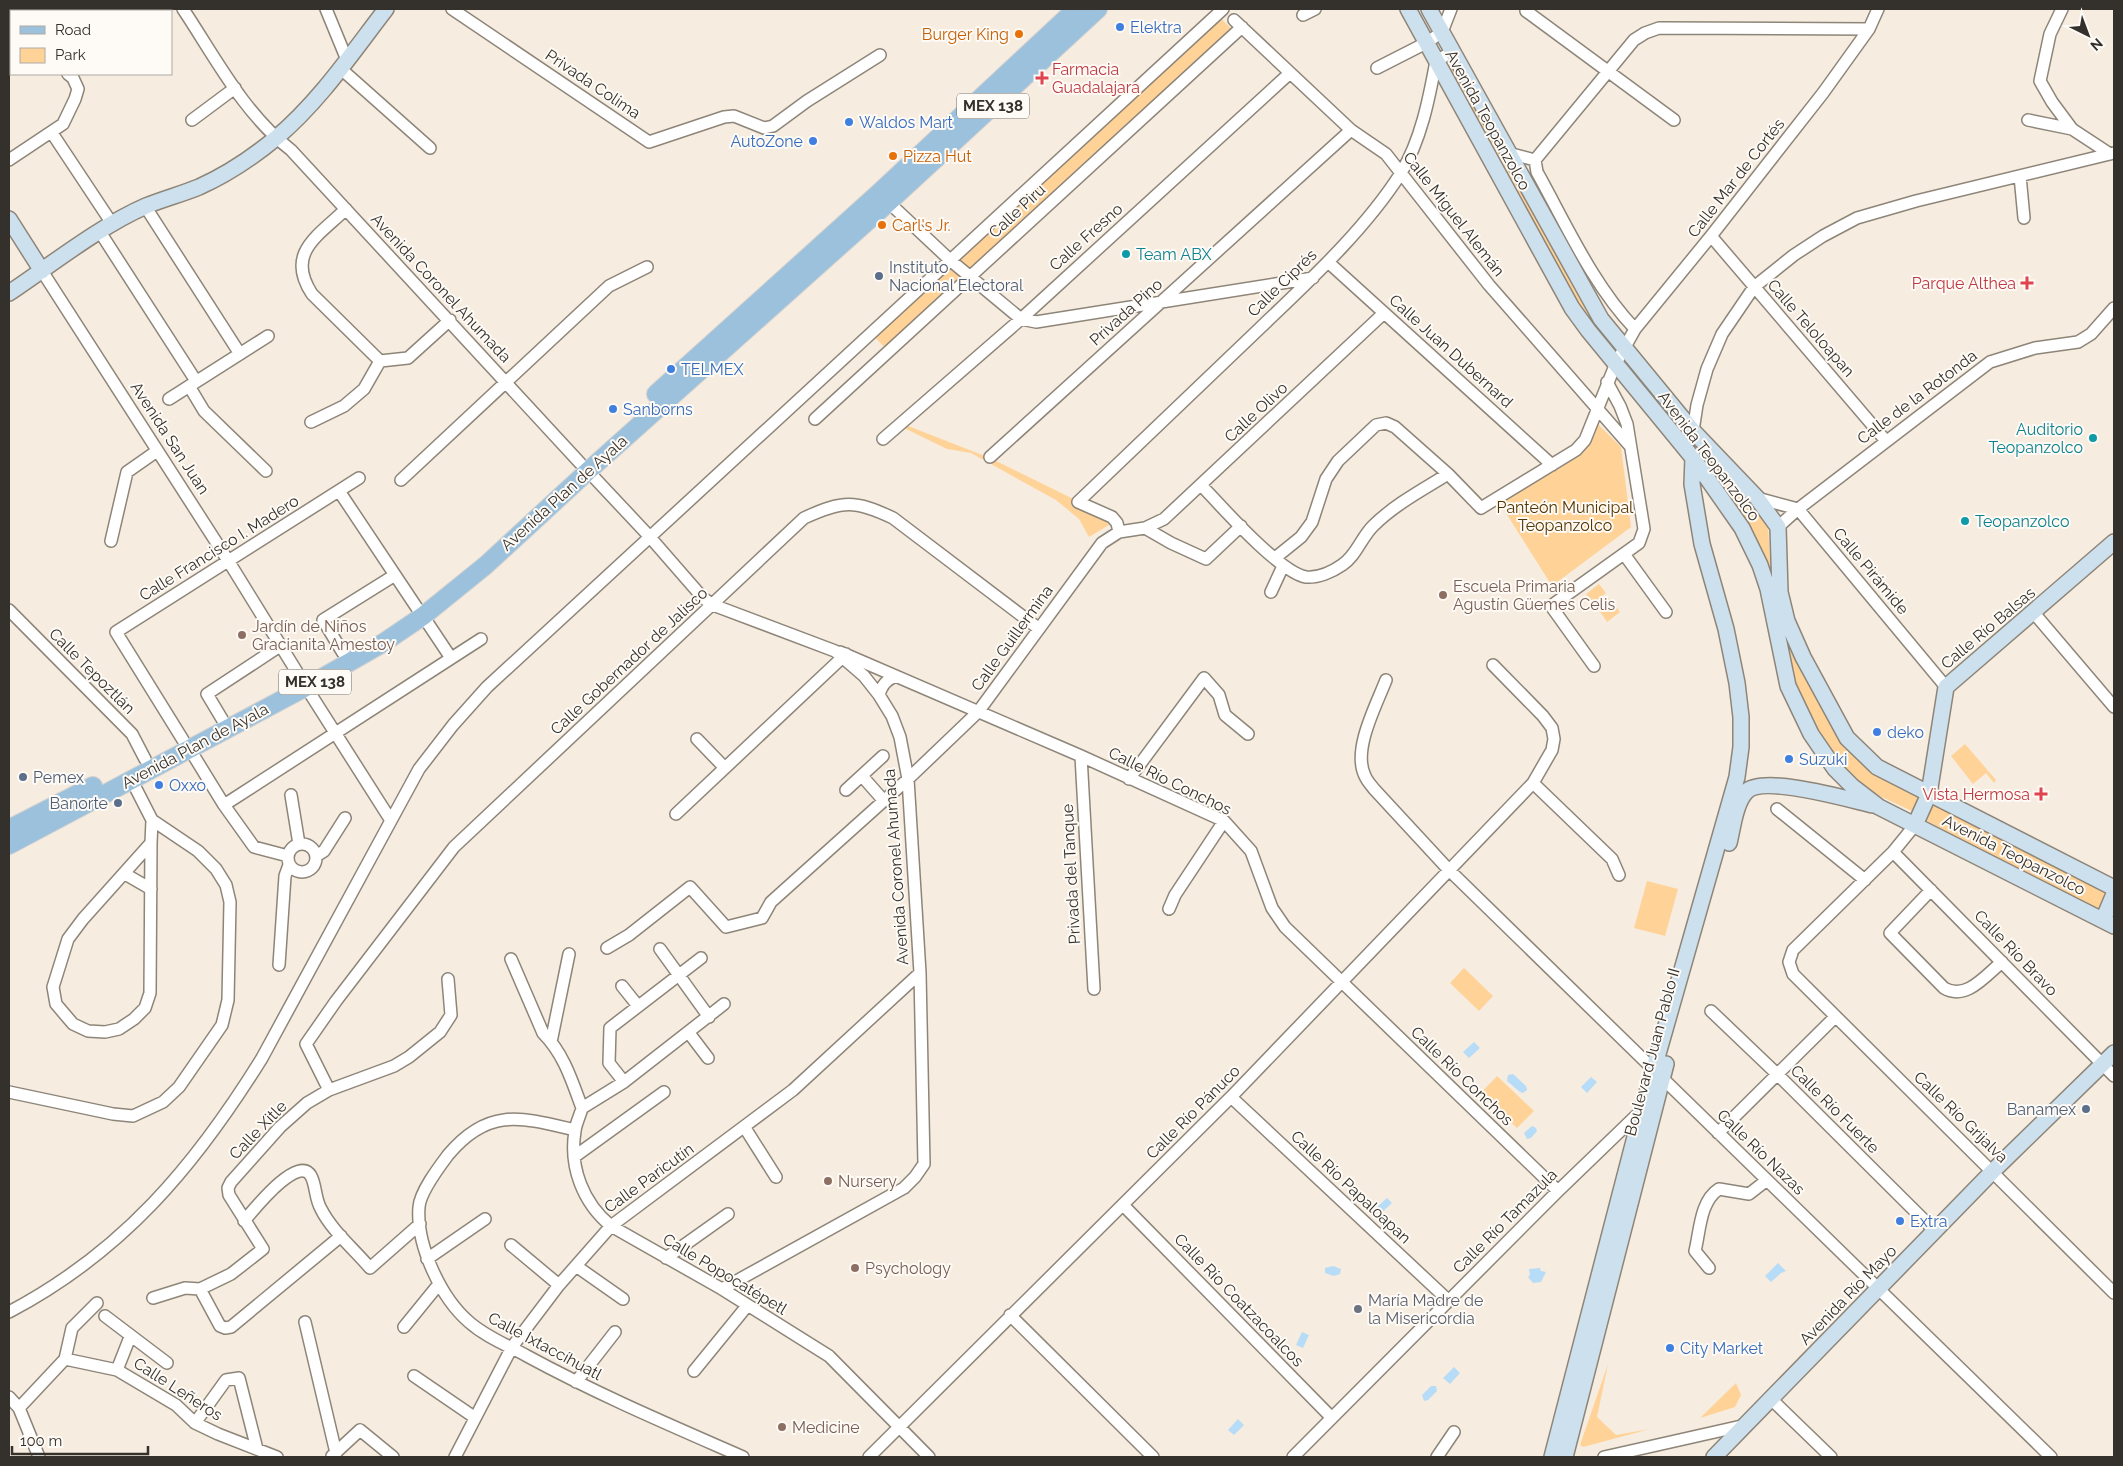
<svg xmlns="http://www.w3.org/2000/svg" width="2123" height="1466" font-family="Raleway,sans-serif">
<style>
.green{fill:#ffd398}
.water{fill:#b6dcf8}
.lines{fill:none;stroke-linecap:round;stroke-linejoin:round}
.street-casing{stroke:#8e8579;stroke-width:14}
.secondary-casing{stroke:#8e8579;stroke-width:18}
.primary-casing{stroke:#d2d1d0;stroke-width:20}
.street{stroke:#fff;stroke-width:11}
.secondary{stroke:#cde0ee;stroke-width:15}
.primary{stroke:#9bc1dd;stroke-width:18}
.shop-dot{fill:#3f7fe0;stroke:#fefaf5;stroke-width:2}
.food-dot{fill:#e8710a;stroke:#fefaf5;stroke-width:2}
.health-dot{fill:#e0444e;stroke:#fefaf5;stroke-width:2}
.culture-dot{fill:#0f9aa8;stroke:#fefaf5;stroke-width:2}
.service-dot{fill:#5c6f8a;stroke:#fefaf5;stroke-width:2}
.education-dot{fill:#8d6e63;stroke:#fefaf5;stroke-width:2}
.worship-dot{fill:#6b7280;stroke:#fefaf5;stroke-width:2}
.labels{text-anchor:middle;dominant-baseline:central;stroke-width:4;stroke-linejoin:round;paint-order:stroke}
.shield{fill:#fefaf5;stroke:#716d68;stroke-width:1}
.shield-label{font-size:15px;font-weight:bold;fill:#34302b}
.shop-label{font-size:16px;fill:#366cbe;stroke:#fefaf5;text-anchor:start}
.food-label{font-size:16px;fill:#c56008;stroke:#fefaf5;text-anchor:start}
.health-label{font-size:16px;fill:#be3a42;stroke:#fefaf5;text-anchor:end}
.street-label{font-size:16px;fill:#34302b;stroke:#fefaf5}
.culture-label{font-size:16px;fill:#0d838f;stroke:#fefaf5;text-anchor:start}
.service-label{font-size:16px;fill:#4e5e75;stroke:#fefaf5;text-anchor:start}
.park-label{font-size:16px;fill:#543604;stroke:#fefaf5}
.education-label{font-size:16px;fill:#785e54;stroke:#fefaf5;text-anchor:start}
.worship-label{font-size:16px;fill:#5b616d;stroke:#fefaf5;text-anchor:start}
</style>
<rect width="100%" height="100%" fill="#f6ecdf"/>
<path class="green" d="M1217,15L1236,33L888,351L871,333Z
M1458,61L1624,348L1616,363L1588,330L1441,69Z
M1596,422L1621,447L1631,527L1552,586L1499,502L1576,452Z
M903,424L990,458L1112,518L1109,525L1089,537L1079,519L1056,500L971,453L947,449L902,427Z
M1707,462H1713L1755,507L1768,527L1771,574L1704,464Z
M1599,584L1606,593L1593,603L1586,594Z
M1609,598L1620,612L1607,622L1597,607Z
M1776,613L1828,721L1838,735L1920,794L1916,808L1912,811L1873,793L1849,776L1835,761L1790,683Z
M1965,744L1996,780L1994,783L1986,773L1973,784L1951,756Z
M1930,797L2114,893V919L1923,819Z
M1647,881L1678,889L1665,936L1634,928Z
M1464,968L1493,996L1479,1011L1450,983Z
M1497,1076L1534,1111L1517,1128L1480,1094Z
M1608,1364L1597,1417L1616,1435L1650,1429L1583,1447L1580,1445Z
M1736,1383L1741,1395L1735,1407L1700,1418Z"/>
<path class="water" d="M1474,1042L1480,1048L1469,1058L1463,1052Z
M1513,1074L1526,1086L1527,1090L1523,1093L1520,1092L1507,1081L1508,1075Z
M1591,1077L1597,1082L1587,1093L1581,1087Z
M1532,1126L1536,1128L1537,1131L1531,1138L1527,1139L1524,1133Z
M1387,1198L1392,1203L1381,1213L1376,1208Z
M1778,1263L1786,1271L1781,1273L1771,1282L1765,1276Z
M1333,1266L1341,1269L1340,1274L1334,1276L1325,1273V1268Z
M1540,1268L1541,1271L1546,1272L1541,1282L1533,1283L1528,1277L1530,1275L1529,1269Z
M1302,1332L1309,1335L1303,1348L1296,1345Z
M1454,1367L1460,1373L1450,1384L1443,1378Z
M1431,1386H1436L1437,1391L1428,1400L1424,1401L1422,1395Z
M1238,1419L1244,1425L1234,1435L1228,1430Z"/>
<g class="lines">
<defs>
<path id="street" d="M88,9L92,11
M183,9C215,57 244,114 291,150L580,463
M326,9L347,60
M452,9L649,142L724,117L734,116L764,128L773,126L807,101L880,55
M2062,9L2050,34L2040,81L2052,102L2072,129L2110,154
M22,11L25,9
M1526,11L1674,120
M1303,15L1315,9
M1234,20L1351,130L1386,154L1489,285L1630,446
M9,24L11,22
M340,68L430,148
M1377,68L1426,43L1442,32L1451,9
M192,120L235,88
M2028,120L2072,129
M52,133L113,225
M1508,153L1535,160L1537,172C1567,226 1593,285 1635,329
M9,160L63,124L75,99L78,89L73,78L68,74
M1535,160L1634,40L1645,33L1659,28L1869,29
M2020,176L2024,218
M884,198L950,260L1021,319L1036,322L1313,278
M145,206L240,354
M346,209C318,236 285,253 312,294L380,361
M100,232L196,381
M1711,236L1886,441
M1328,262L1552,465
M42,271L229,562L300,677
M380,361L408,358L450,320
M189,386L204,411L266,471
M169,399L268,336
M815,419L1242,27
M311,422L344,406L364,389L380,361
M1693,431L1697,405L1707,369L1722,334L1754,287L1794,255L1823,236L1857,218L1916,201L2114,153
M883,439L1021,319L1290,73
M990,457L1351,130
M588,471L649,536L703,598L713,605L835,651L864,676L879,695L892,716L900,737L908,779L920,973L924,1164L915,1177L904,1188L722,1289
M401,480L609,286L647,267
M1201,485C1221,506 1280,573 1306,577C1318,578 1332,572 1342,565C1356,556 1361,538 1373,526C1394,505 1422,490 1448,474
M339,491L417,608
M1757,498L1798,509L1946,687
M1778,527L1798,509L1990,362L2035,348L2078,342L2091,334L2114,308
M1145,528L1171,543L1206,559L1241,526
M1119,532L1117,523L1112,517L1078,502C1138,444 1199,387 1259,329C1308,282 1364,231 1401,173C1421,140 1429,99 1436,61L1452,52
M111,541L127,472L157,451
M1624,554L1666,612
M1275,558L1301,537L1312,522L1326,479L1338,461L1376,425L1386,423L1395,427L1448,474L1481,508L1576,450L1585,440L1616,363L1635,329L1711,236L1823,93L1869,29L1878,9
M1271,592L1283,566
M9,610L132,734L145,759
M2034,613L2114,707
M423,616L451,658
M840,652L1081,756L1224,821L1251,851L1272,908L1285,927L1558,1191
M343,653L323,620L395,575
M1594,666L1551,606L1639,543L1644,529L1627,424L1620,406L1607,382
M1386,680C1376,706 1352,750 1365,776C1367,781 1371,785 1374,789L1448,869L2051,1457
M306,687L390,819
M879,695C882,685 886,680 896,676
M222,719L207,694L280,646
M697,739L725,768
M183,740L116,632L359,478
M189,748L224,805L254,847L288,856
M1081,756L1094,989
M862,776L884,801
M1129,779L1204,678L1219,695L1225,715L1248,734
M1533,783L1612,859L1619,875
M846,790L883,756
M291,795L299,844
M224,805L481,639
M1777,809L1865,880
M676,814L846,654
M1915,825L1893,852L1793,950L1789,962L1793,974L2114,1293
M151,843L150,993L145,1008L134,1019L119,1029L105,1032L88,1031L73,1024L56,1004L53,987L68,939L83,919L151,843L152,820
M288 858a14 14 0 1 1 28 0a14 14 0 1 1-28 0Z
M1893,852L2114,1076
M316,856L324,851L345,818
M125,874L151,889
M1931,890L1890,933L1944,988C1966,1001 1985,976 2002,962
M1169,909L1175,895L1224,821
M607,948L629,935L690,887L726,927L762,918L771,902L908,779L978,712L1102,543L1119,532L1145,528L1164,519L1384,313
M660,949L709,1017
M511,959L543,1033C564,1054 572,1081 582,1108
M279,965L285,876L289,865
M622,986L638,1006
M724,1004L624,1082L582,1108C580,1116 576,1123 575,1131C569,1167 583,1203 611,1226L722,1289L829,1356L929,1457
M1711,1011L1777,1074L1935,1231
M689,1033L708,1058
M551,1042L569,954
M624,1082L609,1063L610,1028L701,958
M329,1090L306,1044L336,1001L454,847L804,518C843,500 855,500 893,518L1038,628
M9,1092L113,1114L133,1116L163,1102L179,1087L222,1025L228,1000L230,902L226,885L216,869L198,851L152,820L131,779
M1231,1097L1449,1301
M745,1128L776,1177
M575,1130C521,1117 488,1107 448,1155C439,1167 420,1192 419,1207C416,1245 441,1298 469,1322C486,1337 507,1345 527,1356C597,1394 670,1425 743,1457
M1718,1133L1835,1017
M574,1157L664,1092
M1123,1205L1332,1418
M244,1221C252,1212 298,1153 311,1176C316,1185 315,1199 321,1209C332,1231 354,1249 370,1268L420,1224
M511,1245L559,1285
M666,1258L728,1214
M427,1259L485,1219
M576,1266L623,1299
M1709,1268L1695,1251C1700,1231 1700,1201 1719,1189L1749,1194L1767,1180
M200,1289L220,1326L225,1328L231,1327L341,1236
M153,1298L185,1288L200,1289L231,1274L263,1249L229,1195L228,1188L231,1182L280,1127L307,1103L329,1090L394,1066L409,1057L440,1032L451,1015L448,979
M9,1312C123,1252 195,1166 262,1058L419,769L453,725L487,687L1223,9
M1010,1315L1153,1457
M105,1316L167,1363
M305,1322L336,1453
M404,1327L439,1284
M65,1359L72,1328L97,1303
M117,1370L130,1337
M694,1371L747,1306
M414,1376L474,1417
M576,1382L615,1332
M9,1397L19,1408L39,1457
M1771,1399L1831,1457
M19,1408L65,1359L117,1370L176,1405L195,1423L218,1434L277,1457
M195,1423L226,1380L239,1378L257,1449
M332,1456L360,1430L393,1457
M455,1457L512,1347L559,1285L611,1226L793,1090L920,973
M869,1457L1231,1097L1533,783L1552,750L1554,739L1552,728L1543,716L1493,665
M1293,1457L1558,1191L1643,1109
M1437,1457L1454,1432
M1604,1457L1746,1425"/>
<path id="secondary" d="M1408,9L1572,308L1588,330L1693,458L1742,528L1760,565L1768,589L1788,686L1811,734L1835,769L1853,787L1879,807L2114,926
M1429,9L1601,319L1693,431L1757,498L1778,527L1780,592L1787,621L1803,657L1847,738L1877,767L2114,888
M9,219L42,271
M9,293C51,265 100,226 146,206C163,199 182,194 199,187C226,175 253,157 276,138C319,102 352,53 386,9
M1915,825L1929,794L1946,687L2114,542
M1729,843C1733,827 1735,804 1746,792C1762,774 1851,800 1873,805
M2103,920L2114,894
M1552,1457L1642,1110L1737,777L1741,747V717L1737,683L1726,629L1702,544L1692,484L1693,457
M1565,1457L1666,1064
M1714,1457L1993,1171L2114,1053"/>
<path id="primary" d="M656,394L880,192L1076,9
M9,829L93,786
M9,845L306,687L383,643L423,616L486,565L588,471L880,210L1098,9"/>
</defs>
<use href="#street" class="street-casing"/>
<use href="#secondary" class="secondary-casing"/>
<use href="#primary" class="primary-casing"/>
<use href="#street" class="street"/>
<use href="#secondary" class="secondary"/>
<use href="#primary" class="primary"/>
</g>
<g class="shop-dot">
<circle cx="1120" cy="27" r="5"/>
<circle cx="849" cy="122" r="5"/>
<circle cx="813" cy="141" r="5"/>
<circle cx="671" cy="369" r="5"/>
<circle cx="613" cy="409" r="5"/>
<circle cx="1877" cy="732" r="5"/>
<circle cx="1789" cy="759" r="5"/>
<circle cx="159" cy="785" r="5"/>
<circle cx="1900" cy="1221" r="5"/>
<circle cx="1670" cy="1348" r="5"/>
</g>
<g class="food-dot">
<circle cx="1019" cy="34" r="5"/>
<circle cx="893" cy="156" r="5"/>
<circle cx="882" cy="225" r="5"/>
</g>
<g class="health-dot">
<path d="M1039.5 70.5h5v5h5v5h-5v5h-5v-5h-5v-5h5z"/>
<path d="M2024.5 275.5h5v5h5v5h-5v5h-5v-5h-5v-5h5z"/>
<path d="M2038.5 786.5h5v5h5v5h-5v5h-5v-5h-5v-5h5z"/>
</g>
<g class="culture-dot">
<circle cx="1126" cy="254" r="5"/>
<circle cx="2093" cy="438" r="5"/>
<circle cx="1965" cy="521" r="5"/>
</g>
<g class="service-dot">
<circle cx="879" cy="276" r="5"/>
<circle cx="23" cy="777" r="5"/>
<circle cx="118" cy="803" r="5"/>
<circle cx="2086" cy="1109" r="5"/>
</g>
<g class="education-dot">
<circle cx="1443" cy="595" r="5"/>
<circle cx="242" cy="635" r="5"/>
<circle cx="828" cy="1181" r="5"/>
<circle cx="855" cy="1268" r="5"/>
<circle cx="782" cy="1427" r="5"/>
</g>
<circle class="worship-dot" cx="1358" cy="1309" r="5"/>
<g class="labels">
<g class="shield">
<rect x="957" y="93.5" width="72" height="25" rx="4"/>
<rect x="279" y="669.5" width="72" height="25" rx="4"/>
</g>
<g class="shield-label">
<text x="993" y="106">MEX 138</text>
<text x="315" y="682">MEX 138</text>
</g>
<g class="shop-label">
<text x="1130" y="27">Elektra</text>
<text x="859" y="122">Waldos Mart</text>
<text x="803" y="141" text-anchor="end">AutoZone</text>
<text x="681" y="369">TELMEX</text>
<text x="623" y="409">Sanborns</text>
<text x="1887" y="732">deko</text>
<text x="1799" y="759">Suzuki</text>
<text x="169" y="785">Oxxo</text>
<text x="1910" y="1221">Extra</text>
<text x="1680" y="1348">City Market</text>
</g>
<g class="food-label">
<text x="1009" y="34" text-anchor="end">Burger King</text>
<text x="903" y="156">Pizza Hut</text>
<text x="892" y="225">Carl's Jr.</text>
</g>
<g class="health-label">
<text x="1052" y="69" text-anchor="start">Farmacia<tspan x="1052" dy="18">Guadalajara</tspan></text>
<text x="2016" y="283">Parque Althea</text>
<text x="2030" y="794">Vista Hermosa</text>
</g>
<g class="street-label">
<text transform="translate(593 84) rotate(34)">Privada Colima</text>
<text transform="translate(1488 120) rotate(61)">Avenida Teopanzolco</text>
<text transform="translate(1736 178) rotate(-52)">Calle Mar de Cortés</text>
<text transform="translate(1017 211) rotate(-43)">Calle Piru</text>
<text transform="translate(1454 214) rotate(52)">Calle Miguel Alemán</text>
<text transform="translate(1086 237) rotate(-42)">Calle Fresno</text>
<text transform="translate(1282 283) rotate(-44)">Calle Ciprés</text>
<text transform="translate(441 288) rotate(47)">Avenida Coronel Ahumada</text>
<text transform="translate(1126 312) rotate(-42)">Privada Pino</text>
<text transform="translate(1811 328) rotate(49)">Calle Teloloapan</text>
<text transform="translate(1451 351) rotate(42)">Calle Juan Dubernard</text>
<text transform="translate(1917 397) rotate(-37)">Calle de la Rotonda</text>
<text transform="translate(1256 412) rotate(-43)">Calle Olivo</text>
<text transform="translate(170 438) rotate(57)">Avenida San Juan</text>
<text transform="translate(1709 456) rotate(53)">Avenida Teopanzolco</text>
<text transform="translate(564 493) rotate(-42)">Avenida Plan de Ayala</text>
<text transform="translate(219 548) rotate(-32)">Calle Francisco I. Madero</text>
<text transform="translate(1871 571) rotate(50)">Calle Pirámide</text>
<text transform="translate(1988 628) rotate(-40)">Calle Río Balsas</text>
<text transform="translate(1012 638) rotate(-54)">Calle Guillermina</text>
<text transform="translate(629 661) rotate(-43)">Calle Gobernador de Jalisco</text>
<text transform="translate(92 671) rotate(45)">Calle Tepoztlán</text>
<text transform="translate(195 746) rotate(-28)">Avenida Plan de Ayala</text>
<text transform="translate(1170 781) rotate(26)">Calle Río Conchos</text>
<text transform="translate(2014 855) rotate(27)">Avenida Teopanzolco</text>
<text transform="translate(896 867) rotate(-94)">Avenida Coronel Ahumada</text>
<text transform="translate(1071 874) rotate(-93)">Privada del Tanque</text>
<text transform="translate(2016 953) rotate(46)">Calle Río Bravo</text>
<text transform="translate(1652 1052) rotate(-75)">Boulevard Juan Pablo II</text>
<text transform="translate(1462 1076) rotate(44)">Calle Río Conchos</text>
<text transform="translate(1835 1109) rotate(45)">Calle Río Fuerte</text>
<text transform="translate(1193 1112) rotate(-45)">Calle Río Pánuco</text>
<text transform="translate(1961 1117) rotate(44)">Calle Río Grijalva</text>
<text transform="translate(258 1130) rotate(-46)">Calle Xitle</text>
<text transform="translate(1761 1152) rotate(44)">Calle Río Nazas</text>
<text transform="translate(649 1178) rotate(-36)">Calle Paricutín</text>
<text transform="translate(1351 1187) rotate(43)">Calle Río Papaloapan</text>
<text transform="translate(1505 1221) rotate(-45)">Calle Río Tamazula</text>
<text transform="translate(725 1274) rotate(31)">Calle Popocatépetl</text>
<text transform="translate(1848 1295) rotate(-46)">Avenida Río Mayo</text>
<text transform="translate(1239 1300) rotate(46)">Calle Río Coatzacoalcos</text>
<text transform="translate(545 1346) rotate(28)">Calle Ixtaccíhuatl</text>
<text transform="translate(178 1389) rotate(33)">Calle Leñeros</text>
</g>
<g class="culture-label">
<text x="1136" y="254">Team ABX</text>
<text x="2083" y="429" text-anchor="end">Auditorio<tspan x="2083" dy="18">Teopanzolco</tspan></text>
<text x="1975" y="521">Teopanzolco</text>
</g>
<g class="service-label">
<text x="889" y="267">Instituto<tspan x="889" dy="18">Nacional Electoral</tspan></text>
<text x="33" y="777">Pemex</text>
<text x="108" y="803" text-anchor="end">Banorte</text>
<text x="2076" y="1109" text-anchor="end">Banamex</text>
</g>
<g class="park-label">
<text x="1565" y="507">Panteón Municipal<tspan x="1565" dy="18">Teopanzolco</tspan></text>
</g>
<g class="education-label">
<text x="1453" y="586">Escuela Primaria<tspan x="1453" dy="18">Agustín Güemes Celis</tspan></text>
<text x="252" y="626">Jardín de Niños<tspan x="252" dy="18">Gracianita Amestoy</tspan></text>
<text x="838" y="1181">Nursery</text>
<text x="865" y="1268">Psychology</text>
<text x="792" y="1427">Medicine</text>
</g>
<g class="worship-label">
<text x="1368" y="1300">María Madre de<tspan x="1368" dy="18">la Misericordia</tspan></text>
</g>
</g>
<rect width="2123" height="1466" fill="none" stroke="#34302b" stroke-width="20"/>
<rect x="10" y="10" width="162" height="65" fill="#fefaf5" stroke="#ada9a4"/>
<rect x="20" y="26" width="25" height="8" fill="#9bc1dd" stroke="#ada9a4"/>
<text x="55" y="35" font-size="15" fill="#34302b">Road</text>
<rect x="20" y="48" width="25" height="15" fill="#ffd398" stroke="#ada9a4"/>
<text x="55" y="60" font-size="15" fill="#34302b">Park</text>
<g transform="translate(2088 35) rotate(138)" stroke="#fefaf5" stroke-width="4" paint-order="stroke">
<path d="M0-4L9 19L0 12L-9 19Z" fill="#34302b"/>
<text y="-8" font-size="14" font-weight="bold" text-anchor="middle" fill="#34302b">N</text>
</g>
<path d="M12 1446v8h136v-8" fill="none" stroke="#34302b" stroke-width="2.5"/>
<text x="20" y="1446" font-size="15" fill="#34302b" stroke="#fefaf5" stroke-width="4" paint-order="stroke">100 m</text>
</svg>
